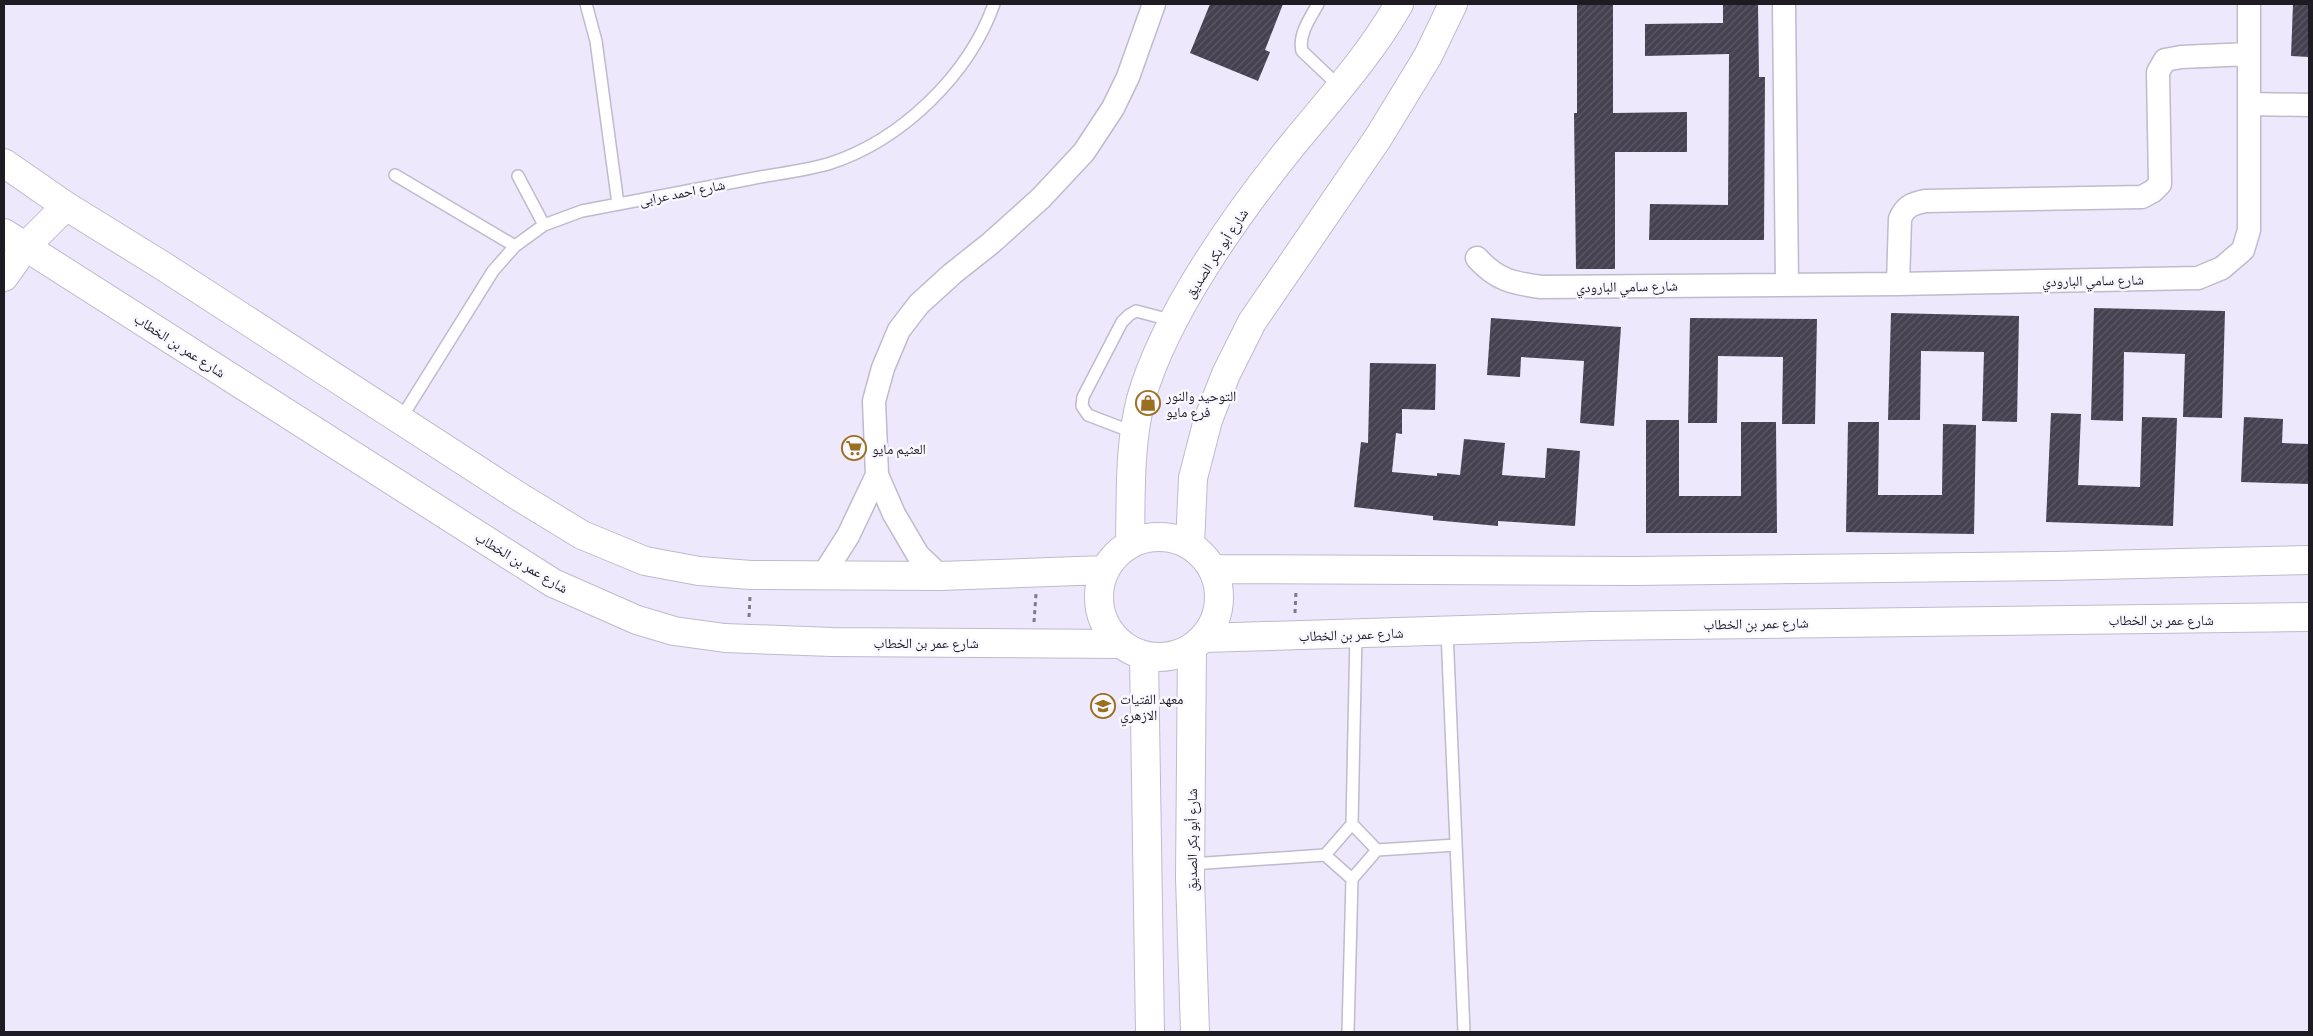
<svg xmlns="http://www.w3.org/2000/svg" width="2313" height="1036" font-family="'Titillium Web','Noto Naskh Arabic',sans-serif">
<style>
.building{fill:url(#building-hatch)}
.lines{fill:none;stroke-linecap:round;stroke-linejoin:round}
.lane-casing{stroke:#bfbacc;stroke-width:14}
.street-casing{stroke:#bfbacc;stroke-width:25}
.secondary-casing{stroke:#bfbacc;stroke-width:30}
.path{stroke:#7e7a86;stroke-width:3;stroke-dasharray:4 4;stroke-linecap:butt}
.lane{stroke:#fff;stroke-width:11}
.street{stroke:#fff;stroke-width:22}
.secondary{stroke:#fff;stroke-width:28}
.labels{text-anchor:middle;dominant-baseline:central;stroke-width:5;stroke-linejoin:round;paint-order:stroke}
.street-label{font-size:14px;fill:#1e1c22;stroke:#f9f7ff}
.poi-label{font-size:14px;fill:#1e1c22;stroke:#f9f7ff;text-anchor:start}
</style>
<defs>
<pattern id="building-hatch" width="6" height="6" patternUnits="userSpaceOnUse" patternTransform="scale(1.25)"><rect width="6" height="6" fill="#454150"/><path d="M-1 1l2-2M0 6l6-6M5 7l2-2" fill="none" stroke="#5d5966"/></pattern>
</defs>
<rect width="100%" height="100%" fill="#ede8fb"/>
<path class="building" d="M1210,4H1283L1265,50L1270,52L1258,81L1190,53Z
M1577,4H1613V113L1687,112V152H1615V269H1576L1574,113H1577Z
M1723,4H1758L1759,77H1765L1764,240H1649L1650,204L1728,205L1729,54L1645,56V24L1723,23Z
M2293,4H2309V57L2291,56Z
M2094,308L2225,311L2222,418L2183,417L2185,354L2124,352L2123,421L2091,420Z
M1891,313L2019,316L2017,422L1982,421L1984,352L1921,351L1920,420H1888Z
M1491,318L1621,327L1614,426L1580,423L1584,361L1521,357L1520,377L1487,375Z
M1690,318L1817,319L1815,424H1782L1783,357L1718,356L1717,423H1688Z
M1370,363L1436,364L1435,410L1402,409V434L1396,433L1392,472L1437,476V473L1460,475L1464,439L1505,443L1502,475L1545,478L1547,448L1580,451L1575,526L1498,521V526L1433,520V516L1354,507L1361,442L1368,443Z
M2051,413L2081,414L2078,485L2140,487L2142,417L2177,418L2173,526L2046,522Z
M2244,417L2283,419L2282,443L2309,444V484L2241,482Z
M1646,420H1679V496H1741V422H1776L1777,533H1646Z
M1848,422H1879L1878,495H1942L1943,424L1976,425L1974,534L1846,532Z"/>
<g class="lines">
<defs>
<path id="lane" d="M586,4L596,41L618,204
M1318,4C1310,18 1298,35 1302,51L1341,88
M395,175L515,246
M518,176L544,225
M400,420L493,271L515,246L544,225L582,211C638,200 694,190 750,179C775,174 803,171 828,164C901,141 969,75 994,4
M1135,433L1088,415L1082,406L1083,397L1122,322L1129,315L1136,311L1174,321
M1447,631L1464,1032
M1352,824L1377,850
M1191,864L1325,855
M1352,879L1325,855L1352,824L1356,634
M1348,1032L1352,879L1377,850L1456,845"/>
<path id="street" d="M1784,4L1787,284
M2249,104L2309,105
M1477,258C1497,280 1512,283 1541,287L1898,284L2198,278L2222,268L2243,250L2249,230V4
M1898,284L1900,219C1905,206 1912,204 1925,201L2142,197L2153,191L2160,184L2158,72L2165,60L2181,57L2249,54
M823,575L848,536L877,475
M940,576L918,555L894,514L877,475L874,401L883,368L899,330L919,304L952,274L991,243L1041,198L1084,152L1113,108L1128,77L1154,4"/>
<path id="secondary" d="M4,163L66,206L163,266L518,496L582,535L645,561L699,571L751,575L940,576L1105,570
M4,233L553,583L637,620L674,631L725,638L832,642L1120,644
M4,277L26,246L66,206
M1099 597a60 60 0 1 1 120 0a60 60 0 1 1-120 0Z
M1130,543C1131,495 1129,445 1141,399C1165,314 1238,212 1294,143C1331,98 1370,55 1399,4
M1190,545L1193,478L1208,420L1226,374L1252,322L1378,138L1428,56L1453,4
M1212,569L1633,571L2055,566L2309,560
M1203,638L1593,626L2309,617
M1192,648L1190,878L1195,1032
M1144,656L1150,1032"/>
</defs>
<use href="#lane" class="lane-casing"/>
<use href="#street" class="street-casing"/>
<use href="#secondary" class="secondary-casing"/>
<path class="path" d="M1295,613L1296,591
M749,617L750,596
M1034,622L1036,594"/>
<use href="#lane" class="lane"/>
<use href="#street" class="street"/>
<use href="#secondary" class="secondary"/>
</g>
<defs>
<symbol id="shop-ring" viewBox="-11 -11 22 22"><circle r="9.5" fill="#f9f7ff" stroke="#9a701e" stroke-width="1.5"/><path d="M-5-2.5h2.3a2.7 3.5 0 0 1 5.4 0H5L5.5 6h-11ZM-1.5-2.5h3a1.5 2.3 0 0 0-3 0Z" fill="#9a701e"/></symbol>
<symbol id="supermarket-ring" viewBox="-11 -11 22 22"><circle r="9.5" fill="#f9f7ff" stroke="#9a701e" stroke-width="1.5"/><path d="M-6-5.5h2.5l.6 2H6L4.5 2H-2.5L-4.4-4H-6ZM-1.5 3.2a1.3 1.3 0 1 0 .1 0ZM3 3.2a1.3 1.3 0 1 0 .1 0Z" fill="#9a701e"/></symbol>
<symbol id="school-ring" viewBox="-11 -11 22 22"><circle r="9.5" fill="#f9f7ff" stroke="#9a701e" stroke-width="1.5"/><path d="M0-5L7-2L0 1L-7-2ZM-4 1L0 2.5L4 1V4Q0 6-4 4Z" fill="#9a701e"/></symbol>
</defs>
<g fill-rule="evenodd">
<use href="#shop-ring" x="1134" y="389" width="28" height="28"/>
<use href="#supermarket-ring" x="840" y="434" width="28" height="28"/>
<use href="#school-ring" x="1089" y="692" width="28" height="28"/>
</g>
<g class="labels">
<g class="street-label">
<text transform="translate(682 192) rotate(-11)">شارع احمد عرابى</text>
<text transform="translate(1216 253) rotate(-57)">شارع أبو بكر الصديق</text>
<text transform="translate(2093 280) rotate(-1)">شارع سامي البارودي</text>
<text transform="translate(1627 286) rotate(-1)">شارع سامي البارودي</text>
<text transform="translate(180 345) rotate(33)">شارع عمر بن الخطاب</text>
<text transform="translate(522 562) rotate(31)">شارع عمر بن الخطاب</text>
<text x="2161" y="619">شارع عمر بن الخطاب</text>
<text transform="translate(1756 623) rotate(-1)">شارع عمر بن الخطاب</text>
<text transform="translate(1351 634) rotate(-2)">شارع عمر بن الخطاب</text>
<text x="926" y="642">شارع عمر بن الخطاب</text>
<text transform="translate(1191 840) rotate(-90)">شارع أبو بكر الصديق</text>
</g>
<g class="poi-label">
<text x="1166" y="395">التوحيد والنور<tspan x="1166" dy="16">فرع مايو</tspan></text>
<text x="872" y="448">العثيم مايو</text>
<text x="1120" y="698">معهد الفتيات<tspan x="1120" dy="16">الازهري</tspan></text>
</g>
</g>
<rect width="2313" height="1036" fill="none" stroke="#1e1c22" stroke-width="10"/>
</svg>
